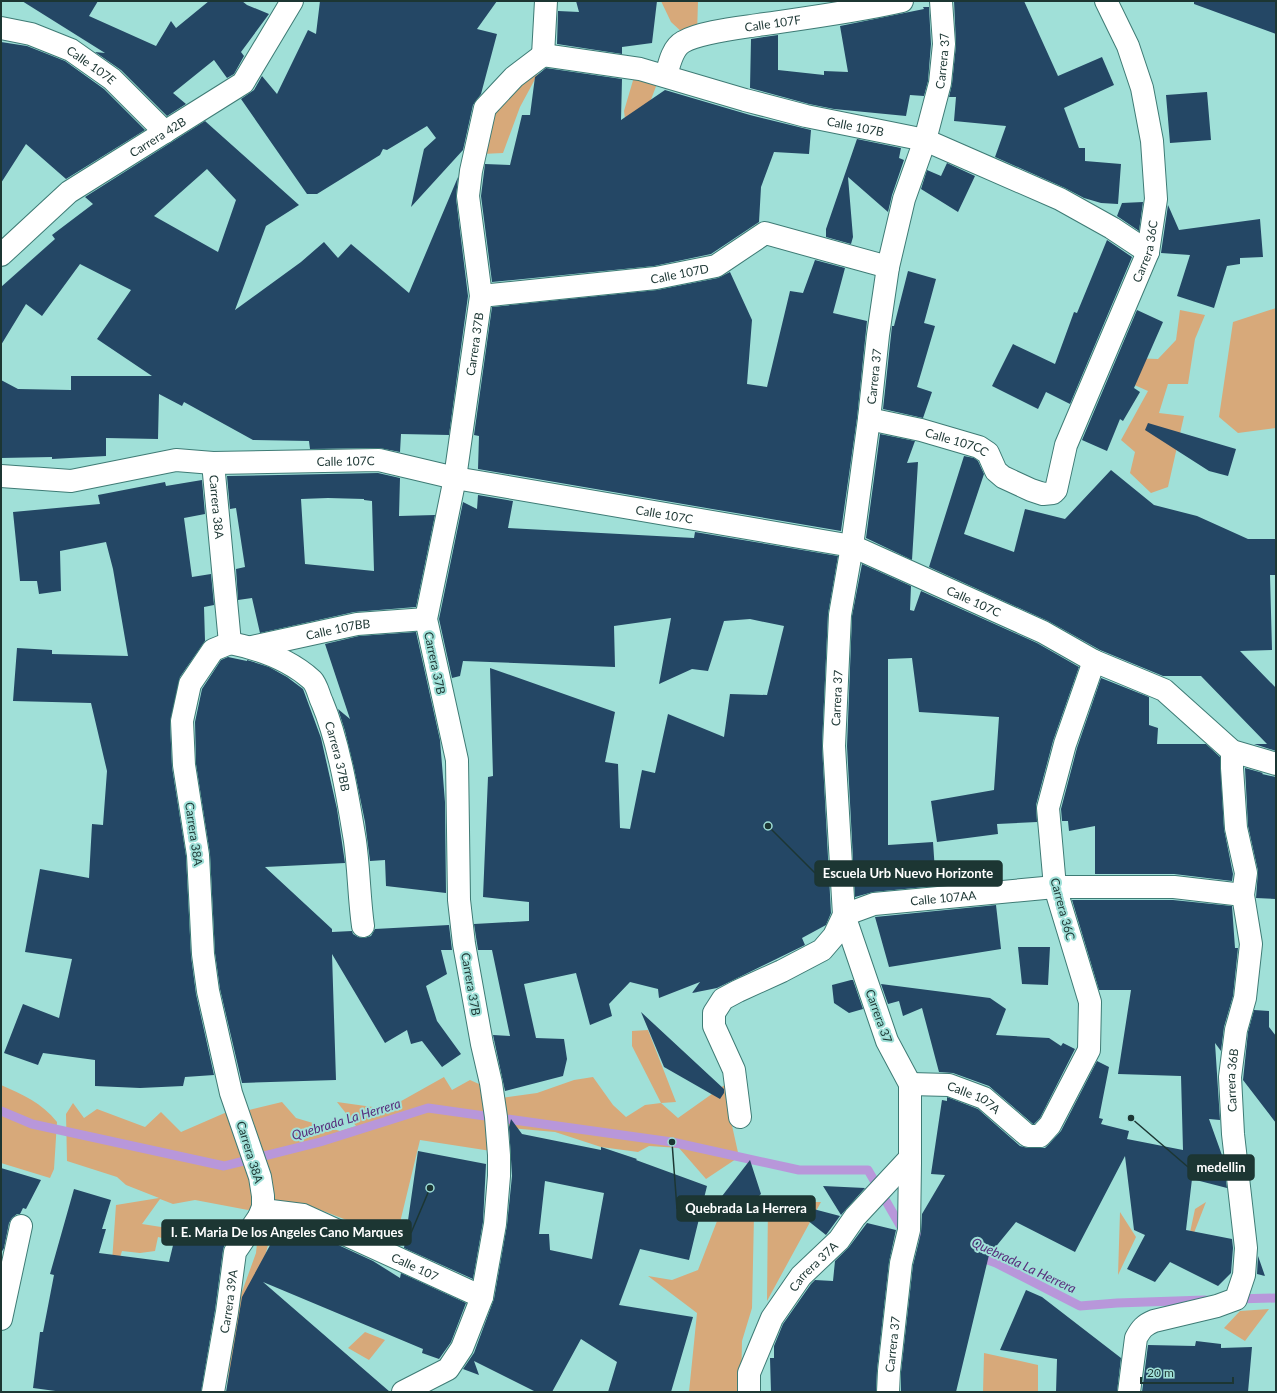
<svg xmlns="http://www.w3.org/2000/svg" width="1277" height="1393" font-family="Lato,sans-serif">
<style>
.green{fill:#d7a97a}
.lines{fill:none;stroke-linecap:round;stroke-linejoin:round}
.stream{stroke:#b897da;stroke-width:9}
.building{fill:#244765;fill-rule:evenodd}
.minor-casing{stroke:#3e7b75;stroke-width:24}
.minor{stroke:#fff;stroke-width:22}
.labels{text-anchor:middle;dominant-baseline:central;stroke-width:4;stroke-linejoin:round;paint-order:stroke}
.street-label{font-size:12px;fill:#1c3633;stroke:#a0e0d8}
.water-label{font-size:13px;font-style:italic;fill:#582e7c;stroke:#a0e0d8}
.leader{fill:none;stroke:#1c3633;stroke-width:1.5}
.callout-dot{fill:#1c3633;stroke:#a0e0d8;stroke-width:1.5}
.callout{fill:#1c3633;stroke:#1c3633;stroke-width:1.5}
.callout-label{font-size:13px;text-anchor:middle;font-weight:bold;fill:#fff}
</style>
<rect width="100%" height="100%" fill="#a0e0d8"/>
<path class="green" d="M661,1H698L697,34H684L671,22Z
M541,68L520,107L503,153L482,154L492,113L518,81Z
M634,77L658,81L643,121L625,119L624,111Z
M1276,308V428L1238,433L1219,417L1233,322Z
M1180,310L1205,315L1195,339L1188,384H1168L1159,413L1184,416L1168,487L1151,493L1130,473L1135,452L1121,440L1148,391L1123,380L1131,358L1158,359L1176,340Z
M648,1030L676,1102L661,1103L678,1118L726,1084L731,1121L739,1157L706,1179L679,1148L649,1146L638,1152L601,1147L555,1132L510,1128L501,1098L537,1093L574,1080L593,1077L613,1105L626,1117L645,1105L661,1103L632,1046V1031Z
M444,1077L452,1090L470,1080L479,1084L490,1130L491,1151L420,1140L396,1239L318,1209L269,1202L249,1110L282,1102L296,1118L340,1131L356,1126L337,1102L387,1109Z
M1,1085C22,1094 42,1103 57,1122L54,1169L50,1178L1,1163Z
M73,1103L84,1118L97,1109L145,1127L161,1112L181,1132L227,1112L259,1205L248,1210L195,1200L173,1204L160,1199L142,1224L174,1229L170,1240L158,1237L155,1251L140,1253L122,1251L110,1290L116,1205L159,1198L126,1185L117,1177L67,1161L66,1114Z
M768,1202H821L767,1301Z
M1206,1202L1185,1256L1195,1209Z
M1120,1212L1136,1237L1118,1275Z
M719,1216H754L752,1308L742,1341L741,1392H689L697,1313L648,1276L672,1280L698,1270Z
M259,1223L274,1224L227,1391L234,1314L256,1253Z
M1269,1309L1245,1341L1224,1328L1240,1311Z
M365,1332L385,1340L369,1360L348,1348Z
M984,1353L1038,1365V1392H983Z"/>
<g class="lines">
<path class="stream" d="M1,1111L32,1124L224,1166L320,1142L428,1108L672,1142L799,1170H868L901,1227L931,1239
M977,1256L996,1263L1080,1306L1117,1303L1205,1300
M1235,1299L1276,1298"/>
</g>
<path class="building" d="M22,1H98L89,16L156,46L171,21L176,28L209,1H242L247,5L269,14L241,52L244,56L234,74L227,78L214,60L173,93L186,104L167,116L121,70L95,52L105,53Z
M320,1H497L477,29L497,34L481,94L473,105L463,150L411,207L424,149L436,138L427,126L387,150L383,149L380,155L317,194H307L241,99L254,90L262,76L277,94L308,30L316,34Z
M576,1H657L652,43L622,47V54L557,44L558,11L579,12Z
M954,1H1024L1058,76L1102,57L1114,85L1064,108L1079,148H1085V161L1121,164L1118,204L1101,203L1084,198L1065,188L995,157L1006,126L954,121L956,97H949L952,84L956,45Z
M1194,1H1276V34L1194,4Z
M923,7H929L931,44L928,81L924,96L910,95L906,116L834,109L809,104L750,88L751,39L778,35V70L824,75V71L848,72L840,26L924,9Z
M1,42L27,46L65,61L104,89L145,130L66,179L26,144L1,183Z
M546,68L622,79L621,120L665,90L750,115L811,130L809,154L774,152L761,187L759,222L711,254L654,266L492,282L481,196L485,164L510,165L522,115H530L535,77Z
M1207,92L1211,140L1170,143L1166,95Z
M205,121L299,205L266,226L235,310L301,262L324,242L338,258L351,244L409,293L458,177L456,198L468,296L449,435L401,434L400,452L379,448L310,449L309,441L253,440L184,402L182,406L159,394L158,439L106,438V456L52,459V457L1,458V380L18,389L71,390V376H152L97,339L131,290L80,264L42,316L26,304L1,345V287L55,239L52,235L93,204L85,197ZM207,169L236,200L218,252L154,216Z
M857,139L901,148L899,158L904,160L892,195L888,212L848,177L853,237L851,244L826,237V229Z
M947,163L975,176L958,212L921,189L927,170L941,176Z
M1143,202L1139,231L1117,216L1122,203Z
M1168,205L1179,230L1260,219L1263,257L1240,258V264L1227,266L1214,308L1177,296L1190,255L1161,253Z
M1107,240L1132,257L1070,404L1046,392L1038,409L992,386L1013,344L1055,364L1074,312L1077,313Z
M815,260L845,268L833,313L867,321L857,418L841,531L478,469L479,436L474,435L492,307L657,290L718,278L730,272L752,320L747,384L767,387L790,291L803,293Z
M908,271L936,279L924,323L935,326L917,387L932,392L923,418L883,409L892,326H894Z
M1137,310L1163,322L1134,388L1140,392L1123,421L1120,419L1107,451L1082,440Z
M1148,423L1236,449L1228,476L1209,471L1145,430Z
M880,434L915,441L907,463L918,462L912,560L866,538Z
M964,456L974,458L978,461L984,474L964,534L1014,552L1025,509L1065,519L1111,470L1154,505L1197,516L1248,539H1276V575H1270L1272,650L1240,651L1276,688V751L1254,744H1267L1201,676H1163L1100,650L1048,621L929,567Z
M378,473L400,478L399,516L435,515L416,607L354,612L260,633L252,598L238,600L236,569L245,567L236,508L230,509L227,476ZM328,498L364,499V500L372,501L374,571L305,564L301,499Z
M202,480L205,514L184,518L192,577L211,574L214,605L204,607L205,641L180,677L170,722L172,767L186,856L191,956L196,994L214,1075L185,1077L183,1086L140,1088L95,1086V1060L43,1053L38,1065L4,1053L23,1004L59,1018L72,959L25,952L40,869L89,878L92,824L103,825L107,771L91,703L13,701L17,648L52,650V654L128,656L113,569L106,542L60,551L61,591L39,594L37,581H20L13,512L100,504L98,495L165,482L166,486Z
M478,495L513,501L508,528L694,538L695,532L838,556L828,614L822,745L831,913L826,925L802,938L805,945L717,988L692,993L700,982L659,998L658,989L630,982L609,1004L612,1016L590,1025L576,973L524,984L536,1038L564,1039L567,1059L563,1076L505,1091L493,1035L510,1036L492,950H478L474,924L529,921V902L483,897L488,777L493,776L490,668L615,712L605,762L618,764L620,828L630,829L642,770L655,773L668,714L724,737L730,694L767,695L784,626L750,619L724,621L708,671L692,669L659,684L671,618L614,626L615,667L463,661L460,676L452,678L439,619L463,502L477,509Z
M862,564L911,586L910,610L914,611L921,591L1037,643L1079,667L1053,741L1036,805L1037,822L997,824L998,834L937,842L931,801L994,790L999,717L919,712L912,658L888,659V845L933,842L936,886L873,892L855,897L847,746L852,616Z
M416,632L440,740L445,802L446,893L386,886L385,860L370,861L365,822L354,768L345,731L338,709L350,719L325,644L359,636Z
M228,657L247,661V660L269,667L287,677L303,689L321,738L337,809L345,863L265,867L332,929V932L352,931L353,934L358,937L364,938L371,936L375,929L449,925L452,950H441L447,974L426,986L437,1021L461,1054L442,1067L422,1041L411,1044L407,1030L385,1043L332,954L336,1080L242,1083L220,989L215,953L210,854L196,764L195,722L202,689L221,660Z
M1101,678L1149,697V725L1158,728L1157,744H1206L1220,757L1224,829L1233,874L1232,881L1174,874H1095V826L1069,831L1068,821H1062L1061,809L1077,748Z
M1245,768L1263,773L1262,774L1276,777V899L1256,898L1258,871L1248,826Z
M1072,900H1173L1232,906L1235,948H1238L1233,996L1224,1027L1221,1051L1215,1043L1220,1120L1209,1119L1223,1158L1227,1188L1192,1179L1186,1230L1232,1239L1233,1248L1231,1273L1218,1286L1170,1262L1155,1282L1127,1269L1145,1235L1134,1230L1125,1156L1075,1252L1016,1222L989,1255L956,1392H901V1372L913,1265L921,1233L922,1214L945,1175L931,1174L942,1100L947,1101V1097L978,1109L1020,1146L1028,1148H1045L1049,1144L1061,1131L1097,1061L1109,1067L1099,1118L1103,1119L1101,1124L1129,1131L1127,1139L1183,1150L1181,1076L1118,1074L1131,990H1099Z
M996,905L1001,949L889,967L875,917Z
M1018,947H1050L1048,985L1022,984Z
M851,980H853L863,1009L849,1013L834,1003L832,985Z
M881,984L990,998L1006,1009L996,1035L1049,1038L1061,1046L1063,1043L1075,1049L1040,1118L1034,1124H1033L989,1086L953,1073L939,1072L922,1008L903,1016L899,1001L888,1004Z
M1254,1010L1269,1011V1027L1276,1036V1123L1243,1080L1248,1032Z
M641,1012L724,1089V1093L720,1099L664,1067Z
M511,1119L522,1134L601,1150V1147L637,1159L636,1160L707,1186L689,1260L640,1249L619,1305L693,1317L671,1392H608L617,1362L581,1339L552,1392H536L474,1361L479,1375L463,1369L474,1353L494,1299L507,1225L512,1176L509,1127ZM545,1181L604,1193L592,1259L550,1250L549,1234H539Z
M418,1151L486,1164L483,1222L473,1279L404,1248Z
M750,1160L761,1194L745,1208L712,1209Z
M1,1168L41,1180L26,1209L23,1208L20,1214H17L12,1218L9,1223L4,1248L1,1253Z
M823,1186L865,1188L841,1215Z
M74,1189L111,1200L102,1229H106L99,1253L169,1262L175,1237L225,1243L223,1250L215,1310L201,1392H63L33,1388L40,1332H43L54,1275L50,1274Z
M783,1201L840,1216L826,1235Z
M867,1223L896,1230L889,1262L877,1370L876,1392H771L770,1358H774V1346L783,1324L811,1284L815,1280L833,1281L835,1261L849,1247Z
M281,1225L290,1226L319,1241L321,1237L373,1261L400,1278L401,1273L466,1303L451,1342L439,1359L422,1353L423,1349L263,1282L390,1392H226L242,1297Z
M1258,1256L1265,1276L1257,1274Z
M1026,1290L1042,1297L1121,1358L1117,1392H1056L1057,1359L1000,1350Z
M1196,1341L1221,1344V1348L1252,1347L1248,1392H1142L1148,1345L1195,1346Z"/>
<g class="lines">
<defs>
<g id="minor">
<path id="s1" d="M1,28L31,34L71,50L112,79L165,132"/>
<path id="s2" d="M543,55L640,69L745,100L806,116L925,140L1060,199L1112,228L1148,252"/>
<path d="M543,55L546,1"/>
<path id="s3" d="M666,76C669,65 672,48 683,42C700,32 738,28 758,25C806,18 854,12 902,1"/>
<path id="s4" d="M1,255L69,192L243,83L292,1"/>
<path id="s5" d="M481,296L656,278L716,266L765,233L888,267"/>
<path id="s6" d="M869,419L921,430L979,447L988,453L996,471L1003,477L1031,490L1043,494L1053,493L1056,490L1066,445L1148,252L1156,199L1152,141L1142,88L1128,46L1106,1"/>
<path id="s7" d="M213,463L230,643"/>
<path id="s8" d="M1,476L71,481L176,460L213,463L379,460L455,478L852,546L1043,632L1094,661L1164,690L1232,751L1276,764"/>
<path id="s9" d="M230,643C260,649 289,659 312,680C317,685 319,696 322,702C339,742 348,798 355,841C359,869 359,898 363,926"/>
<path id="s10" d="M252,647L357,624L426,619"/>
<path id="s11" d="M910,1084L949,1085L984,1098L1028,1136H1040L1050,1125L1089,1050L1090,1002L1055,887L1048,808L1065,744L1094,661"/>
<path id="s12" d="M740,1117L734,1070L714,1026V1013L723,999L738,991L782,971L822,950L834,936L844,915L874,904L1055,887H1174L1243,895"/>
<path id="s13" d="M259,1217L271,1211L303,1215L482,1297"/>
<path d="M1,1319L21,1226"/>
<path id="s14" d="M213,1392L227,1312L235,1252L259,1217L263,1207V1196L260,1177L231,1093L208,991L203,954L198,855L184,765L182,721L190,684L213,650L230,643"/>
<path id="s15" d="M403,1392L448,1369L462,1348L482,1297L495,1224L499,1176V1155L496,1117L491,1083L482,1044L464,944L459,900L457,760L426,619L455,478L481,296L468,196L471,171L485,108L514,77L543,55"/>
<path id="s16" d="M749,1392V1373L772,1318L801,1276L839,1240L855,1217L910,1158"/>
<path id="s17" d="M888,1392L889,1371L901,1263L909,1230L910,1163V1084L887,1041L844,915L834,746L840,615L852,546L869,419L878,335L888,267L904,199L925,140L940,83L944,44L941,1"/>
<path id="s18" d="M1129,1392L1136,1338C1141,1329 1144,1325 1154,1321L1217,1306L1236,1299L1244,1275L1246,1248L1233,1134L1230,1077L1236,1030L1245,998L1251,944L1243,895L1246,873L1236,828L1232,768V751"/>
</g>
</defs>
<use href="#minor" class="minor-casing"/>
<use href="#minor" class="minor"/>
</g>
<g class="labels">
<g class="street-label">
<text stroke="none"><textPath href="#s3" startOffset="131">Calle 107F</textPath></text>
<text stroke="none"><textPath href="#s17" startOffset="1357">Carrera 37</textPath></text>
<text stroke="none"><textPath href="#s1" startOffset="99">Calle 107E</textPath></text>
<text stroke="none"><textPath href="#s2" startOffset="321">Calle 107B</textPath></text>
<text stroke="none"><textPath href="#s4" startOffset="197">Carrera 42B</textPath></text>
<text stroke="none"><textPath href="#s6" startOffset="467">Carrera 36C</textPath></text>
<text stroke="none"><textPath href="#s5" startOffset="200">Calle 107D</textPath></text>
<text stroke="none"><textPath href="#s15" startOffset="1096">Carrera 37B</textPath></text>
<text stroke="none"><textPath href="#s17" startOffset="1033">Carrera 37</textPath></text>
<text stroke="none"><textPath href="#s6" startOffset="91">Calle 107CC</textPath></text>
<text stroke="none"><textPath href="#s8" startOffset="347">Calle 107C</textPath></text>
<text stroke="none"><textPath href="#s7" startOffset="44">Carrera 38A</textPath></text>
<text stroke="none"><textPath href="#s8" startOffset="671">Calle 107C</textPath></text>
<text stroke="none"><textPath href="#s8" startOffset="995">Calle 107C</textPath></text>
<text stroke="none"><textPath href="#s10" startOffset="88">Calle 107BB</textPath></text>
<text transform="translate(435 663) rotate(78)">Carrera 37B</text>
<text stroke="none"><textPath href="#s17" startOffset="709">Carrera 37</textPath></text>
<text stroke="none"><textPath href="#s9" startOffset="172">Carrera 37BB</textPath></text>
<text transform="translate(194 834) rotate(82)">Carrera 38A</text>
<text stroke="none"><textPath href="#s12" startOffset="379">Calle 107AA</textPath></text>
<text transform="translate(1063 909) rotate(75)">Carrera 36C</text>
<text transform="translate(471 984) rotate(80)">Carrera 37B</text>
<text transform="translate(879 1016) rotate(70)">Carrera 37</text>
<text stroke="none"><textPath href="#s18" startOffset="386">Carrera 36B</textPath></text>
<text stroke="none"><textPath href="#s11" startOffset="67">Calle 107A</textPath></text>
<text transform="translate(250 1152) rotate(73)">Carrera 38A</text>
<text stroke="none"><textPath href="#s13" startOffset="169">Calle 107</textPath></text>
<text stroke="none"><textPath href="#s16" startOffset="145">Carrera 37A</textPath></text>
<text stroke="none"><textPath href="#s14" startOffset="92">Carrera 39A</textPath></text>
<text stroke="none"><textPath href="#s17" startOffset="48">Carrera 37</textPath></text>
</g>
<g class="water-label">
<text transform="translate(346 1119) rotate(-17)">Quebrada La Herrera</text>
<text transform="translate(1024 1265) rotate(25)">Quebrada La Herrera</text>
</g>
</g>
<path class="leader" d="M768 826L815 873M1131 1118L1188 1167M672 1142L677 1209M430 1188L411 1233"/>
<g class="callout-dot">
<circle cx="768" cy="826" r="4"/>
<circle cx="1131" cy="1118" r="4"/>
<circle cx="672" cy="1142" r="4"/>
<circle cx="430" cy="1188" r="4"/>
</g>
<g class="callout">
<rect x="815" y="861" width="187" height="25" rx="4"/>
<rect x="1188" y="1155" width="66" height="25" rx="4"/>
<rect x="677" y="1196" width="138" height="25" rx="4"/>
<rect x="162" y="1220" width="249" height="25" rx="4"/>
</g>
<g class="callout-label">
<text x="908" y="878">Escuela Urb Nuevo Horizonte</text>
<text x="1221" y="1172">medellin</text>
<text x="746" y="1213">Quebrada La Herrera</text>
<text x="287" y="1237">I. E. Maria De los Angeles Cano Marques</text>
</g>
<rect width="1277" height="1393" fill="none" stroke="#1c3633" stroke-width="4"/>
<path d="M1141 1377v6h92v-6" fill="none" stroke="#1c3633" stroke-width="2"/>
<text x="1147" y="1377" font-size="12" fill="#1c3633" stroke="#a0e0d8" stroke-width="3" paint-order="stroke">20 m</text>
</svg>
